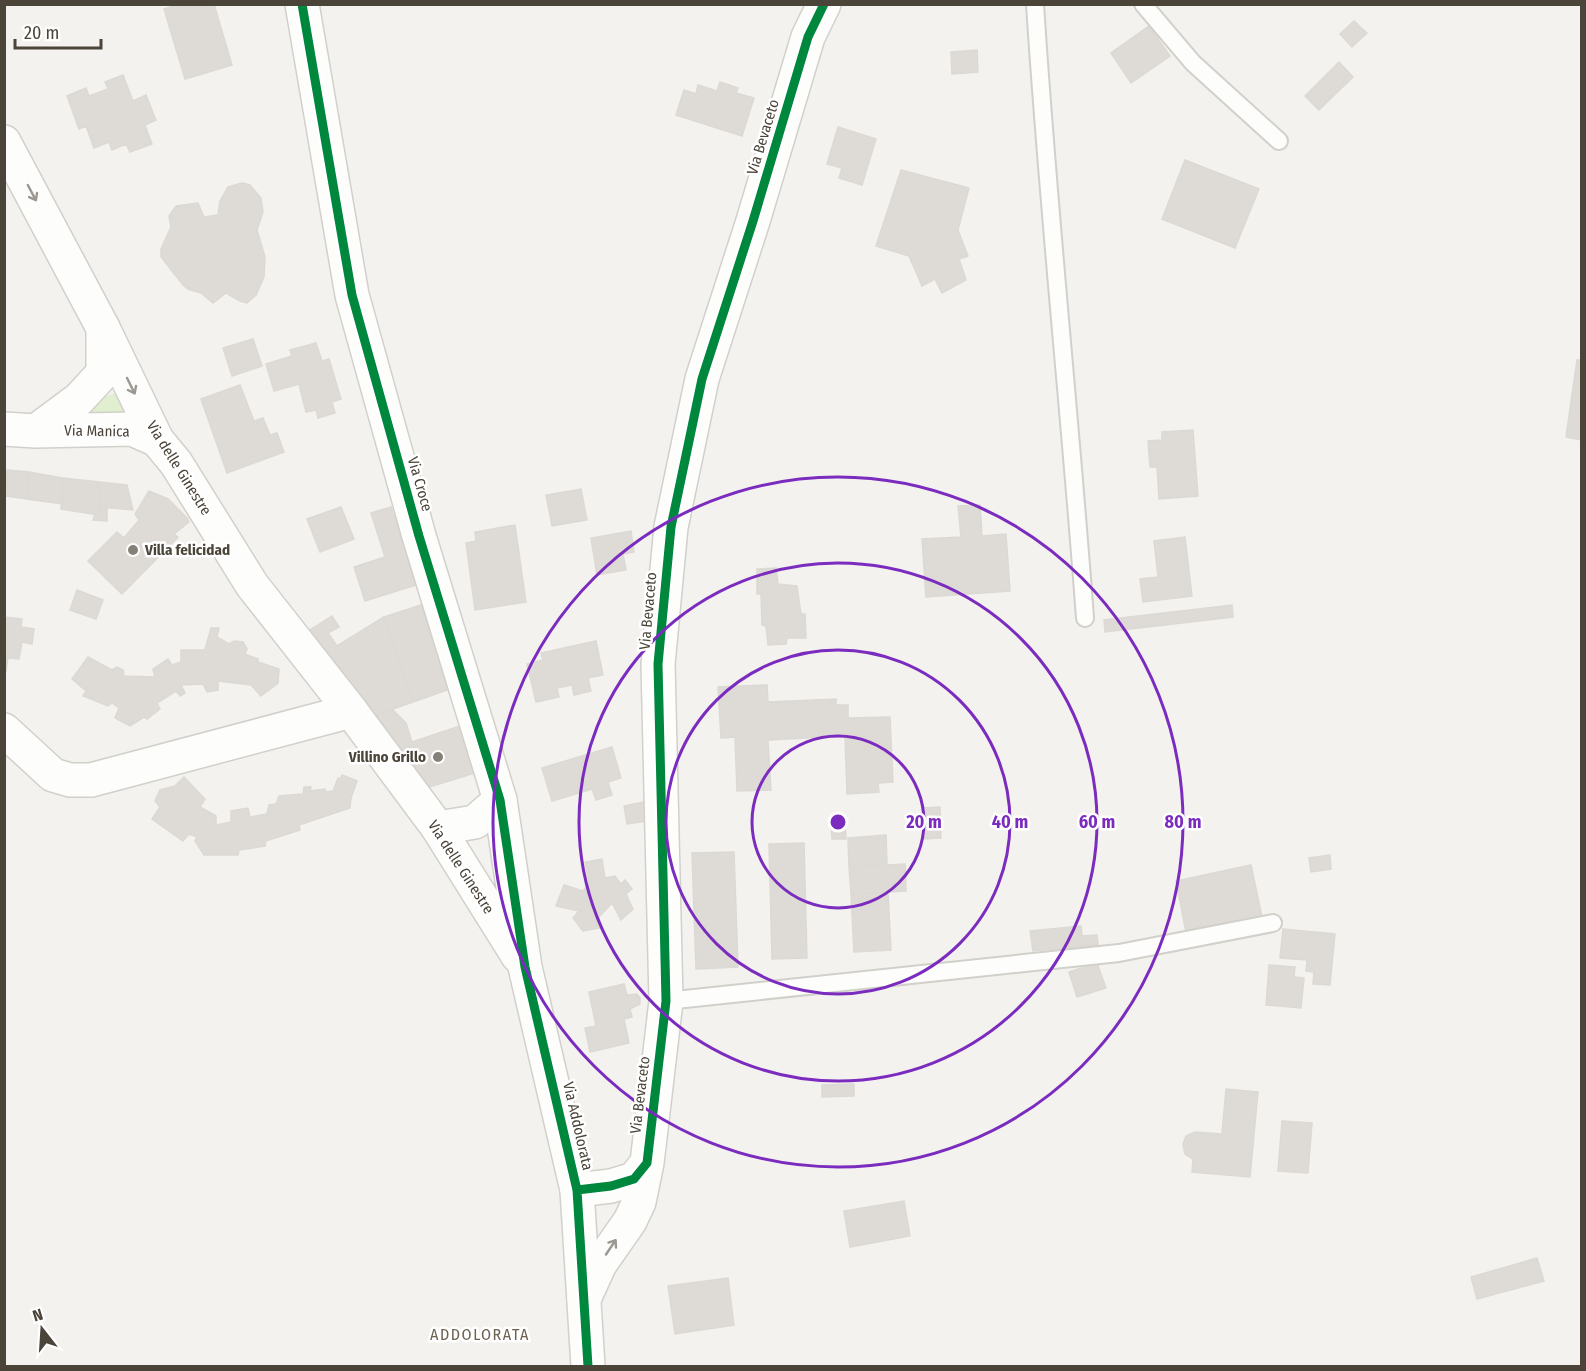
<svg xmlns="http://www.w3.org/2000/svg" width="1586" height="1371" font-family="'Fira Sans Condensed',sans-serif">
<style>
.green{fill:#e1eecf}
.building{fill:#dedbd6;stroke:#dcd9d4;stroke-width:1.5}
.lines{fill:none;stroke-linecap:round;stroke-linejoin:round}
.service-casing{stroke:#d2d0cb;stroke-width:20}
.minor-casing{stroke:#d2d0cb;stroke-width:36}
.tertiary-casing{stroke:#d2d0cb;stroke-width:36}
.service{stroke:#fdfdfc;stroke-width:16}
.minor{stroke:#fdfdfc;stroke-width:33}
.tertiary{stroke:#fdfdfc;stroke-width:33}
.cycleway-casing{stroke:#fff;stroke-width:13}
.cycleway{stroke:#00873e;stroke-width:9}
.oneway{stroke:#9b9791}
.ring{fill:none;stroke:#7b2cbf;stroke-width:3}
.poi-dot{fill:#868178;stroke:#fff;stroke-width:2}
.labels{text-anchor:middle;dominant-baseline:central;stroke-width:5;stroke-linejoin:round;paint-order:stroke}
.street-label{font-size:15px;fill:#4b4439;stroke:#fff}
.poi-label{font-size:15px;font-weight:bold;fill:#4b4439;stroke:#fff;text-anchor:start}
.neighbourhood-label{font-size:16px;letter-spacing:1.5px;fill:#6e6250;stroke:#fff}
.centre{fill:#7b2cbf;stroke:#fff;stroke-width:3}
.ring-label{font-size:18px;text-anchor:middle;font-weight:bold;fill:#7b2cbf;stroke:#fff;stroke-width:5;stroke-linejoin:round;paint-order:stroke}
</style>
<rect width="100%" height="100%" fill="#f4f2ee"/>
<path class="green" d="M121,391L131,413L75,418L105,397Z"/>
<path class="building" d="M180,4H214L232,65L185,79L164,9Z
M1354,21L1367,33L1352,47L1340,34Z
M1149,26L1170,56L1131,83L1111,53Z
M977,50L978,72L952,74L951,52Z
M1339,62L1353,77L1319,110L1305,96Z
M123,75L133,101L146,95L156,120L145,125L152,144L130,152L126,144L112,150L109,142L94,148L86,126L79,129L67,96L86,88L89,96L108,89L105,82Z
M720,82L738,88L736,93L754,98L742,136L676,115L684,90L696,94L698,85L717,91Z
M838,127L876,139L862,185L839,178L842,168L827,164Z
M1185,160L1259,189L1235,248L1162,219Z
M901,170L969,188L958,230L968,256L959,259L966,280L942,293L935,279L922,286L909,256L876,246Z
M242,183L250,185L261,198L263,212L257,230L265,257L264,277L256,295L247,303L240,301L226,293L213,303L201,293L188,289L183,285L161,257V249L171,227L169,216L176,206L198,203L204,217L218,215L220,201L228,187Z
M253,339L262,366L232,376L223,348Z
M316,343L322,361L329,359L341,399L332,402L335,413L318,418L316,410L306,412L299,384L274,391L266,364L292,356L290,350Z
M1577,360H1582V440L1566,437Z
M240,385L254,421L263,418L270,435L277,433L284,452L227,473L201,399Z
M1193,430L1198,496L1159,499L1157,467H1150L1148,441L1162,440V432Z
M7,470L29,472L27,499L6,496Z
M29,472L63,478L62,504L27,499Z
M63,478L99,482L100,515L61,509Z
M99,482L127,485L133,510L100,507Z
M581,489L587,520L552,526L546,495Z
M149,491L168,499L187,518L189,522L174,534L178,537L122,594L88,561L117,532L124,538L139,520L135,514Z
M980,505L982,536L1006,534L1010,591L926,597L922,539L961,537L958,506Z
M100,507L107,509V521L93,520L95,514L100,515Z
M341,507L354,539L320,552L307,519Z
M391,507L416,585L365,601L354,567L385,557L371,513Z
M515,525L526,602L475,610L466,543L476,541L475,532Z
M631,531L634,552L623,554L626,570L597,575L591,538Z
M1185,537L1192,596L1143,602L1140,579L1158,577L1154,541Z
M776,568L778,584L797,586L801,614H805L806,638H787L786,644L768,645L766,626L762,625L761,594H757V569Z
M77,590L103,600L96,619L70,610Z
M421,605L450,689L413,702L384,617Z
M1232,605L1233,617L1105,632L1104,620Z
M332,616L339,627L328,633L337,646L384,617L413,702L370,717L311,644L310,630Z
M4,617L22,619L21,627L34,629L32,644L22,642L19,659L8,658L6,671L4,670Z
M211,628H219L217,637L229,644L234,641L243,642L247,649L245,654L258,659V662L279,669L278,683L261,696L251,685L218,681V690L207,692L203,684L181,685L185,693L180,696L176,691L157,703L160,709L147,719L144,717L130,726L115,718L119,708L112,703L108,706L83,696L86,691L72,679L88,657L112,670L117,667L123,670L124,676L155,677L153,669L168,659L172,665L181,662V650H205Z
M596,641L603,675L588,678L591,691L574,695L572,685L557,688L559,697L536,702L527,664L543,660L541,653Z
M767,685L768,702L836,699V705H848V718L890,717L893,782L878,783L879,792L847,794L845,736L768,740L771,790L737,791L735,737L721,738L718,687Z
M392,709L406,723L412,742L463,725L478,772L430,787L370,717Z
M612,747L621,778L608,782L612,795L596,800L592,789L552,801L542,768Z
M342,775L357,781L351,798L350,808L299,825L300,830L266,841L265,846L239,850L238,855H204L195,841L197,837L189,834L183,841L152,819L160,807L155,801L160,790L175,786L184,777L205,799L200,807L216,816V825L231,822V811L248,808L250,817L267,814L269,805L276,804L279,796L303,794L304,787H311L310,791L325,789V792L333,791L338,778L340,779Z
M644,802L647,821L627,824L624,806Z
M940,807L941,838L924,839L923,808Z
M845,820L846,839H832L831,821Z
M886,835L887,865L849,867L848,838Z
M804,843L807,958L772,959L769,844Z
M734,852L738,967L696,969L692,853Z
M1330,855L1331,869L1311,872L1309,858Z
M602,859L605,878L615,876L621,884L625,880L632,889L626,894L633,909L621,920L612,903L599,917L600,928L583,931L573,918L579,911L556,906L564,885L583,891L589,883L585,862Z
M905,864L906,891L851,894L849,867Z
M1251,865L1262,917L1186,932L1176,881Z
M888,892L891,950L854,952L851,894Z
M1081,926L1082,936L1097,935L1098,945L1033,951L1030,931Z
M1283,929L1335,934L1330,985L1313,984L1314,972L1306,971L1307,960L1280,958Z
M1097,963L1106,988L1077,997L1069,972Z
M1269,965L1295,967L1294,977L1304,978L1301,1008L1266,1005Z
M624,984L627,995L637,994L640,998V1004L630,1009L632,1017L624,1019L629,1043L590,1052L585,1028L596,1026L589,992Z
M854,1084V1096L822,1097V1085Z
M1226,1089L1258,1092L1250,1177L1192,1172L1193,1159L1185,1154L1183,1144L1186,1136L1195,1132L1222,1134Z
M1282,1121L1312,1123L1308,1173L1278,1171Z
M904,1201L910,1236L850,1247L844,1211Z
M1537,1258L1544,1281L1477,1299L1471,1277Z
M728,1278L734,1325L675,1334L668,1286Z"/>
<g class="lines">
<defs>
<path id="service" d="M1035,4C1048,209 1070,413 1085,618
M1143,4L1193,63L1279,141
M666,1001L1119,953L1273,923"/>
<path id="minor" d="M4,429L36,431L132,429L157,440
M36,431L79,399L103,373V328
M4,730L53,775L70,780H91L351,711
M438,828L475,822L500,800
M577,1190L611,1186L634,1179L647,1163L666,1001L658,664L671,527L702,379L753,221L808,37L824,4
M584,1299L600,1264L630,1221L639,1202L647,1163"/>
<path id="tertiary" d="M302,4L352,295L419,536L500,800L525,967L577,1190L588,1366
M4,142L103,328L157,440L176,463L252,585L351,711L438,828L518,956"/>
</defs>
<use href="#service" class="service-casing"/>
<use href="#minor" class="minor-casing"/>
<use href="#tertiary" class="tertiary-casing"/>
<use href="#service" class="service"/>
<use href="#minor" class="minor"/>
<use href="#tertiary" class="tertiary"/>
<defs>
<path id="cycleway" d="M302,4L352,295L419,536L500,800L525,967L577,1190L588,1366
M577,1190L611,1186L634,1179L647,1163L666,1001L658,664L671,527L702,379L753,221L808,37L824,4"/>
</defs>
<use href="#cycleway" class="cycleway-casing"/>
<use href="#cycleway" class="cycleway"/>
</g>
<defs><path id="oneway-shaft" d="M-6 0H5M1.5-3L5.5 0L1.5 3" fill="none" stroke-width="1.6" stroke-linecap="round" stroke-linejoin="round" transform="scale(1.5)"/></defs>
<g class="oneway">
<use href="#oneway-shaft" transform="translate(32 193) rotate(62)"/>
<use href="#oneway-shaft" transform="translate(131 386) rotate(64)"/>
<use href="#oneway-shaft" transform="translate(611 1247) rotate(-56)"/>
</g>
<g class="ring">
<circle cx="838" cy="822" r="86"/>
<circle cx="838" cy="822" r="172"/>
<circle cx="838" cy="822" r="259"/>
<circle cx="838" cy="822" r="345"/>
</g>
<g class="poi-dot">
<circle cx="133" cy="550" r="6"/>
<circle cx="438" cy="757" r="6"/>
</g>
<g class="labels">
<g class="street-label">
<text transform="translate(763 137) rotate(-73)">Via Bevaceto</text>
<text transform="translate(97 431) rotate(1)">Via Manica</text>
<text transform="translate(179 468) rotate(58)">Via delle Ginestre</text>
<text transform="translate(420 484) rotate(74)">Via Croce</text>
<text transform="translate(648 611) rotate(-85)">Via Bevaceto</text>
<text transform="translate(461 867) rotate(57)">Via delle Ginestre</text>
<text transform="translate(640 1095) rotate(-83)">Via Bevaceto</text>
<text transform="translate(578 1126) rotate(77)">Via Addolorata</text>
</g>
<g class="poi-label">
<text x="145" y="550">Villa felicidad</text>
<text x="426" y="757" text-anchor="end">Villino Grillo</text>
</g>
<g class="neighbourhood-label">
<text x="480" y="1334">ADDOLORATA</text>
</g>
</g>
<circle cx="838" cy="822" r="9" class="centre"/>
<g class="ring-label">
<text x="924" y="828">20 m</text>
<text x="1010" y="828">40 m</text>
<text x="1097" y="828">60 m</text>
<text x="1183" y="828">80 m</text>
</g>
<rect width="1586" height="1371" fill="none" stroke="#4b4439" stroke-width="12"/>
<g transform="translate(42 1329) rotate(343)" stroke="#ffffff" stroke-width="4.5" paint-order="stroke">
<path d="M0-4.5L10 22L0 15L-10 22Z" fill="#4b4439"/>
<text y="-9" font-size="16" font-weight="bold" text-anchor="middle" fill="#4b4439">N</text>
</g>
<path d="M15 39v9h86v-9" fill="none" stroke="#4b4439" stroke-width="3"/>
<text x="24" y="39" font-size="18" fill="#4b4439" stroke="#ffffff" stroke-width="4.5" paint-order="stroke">20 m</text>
</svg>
